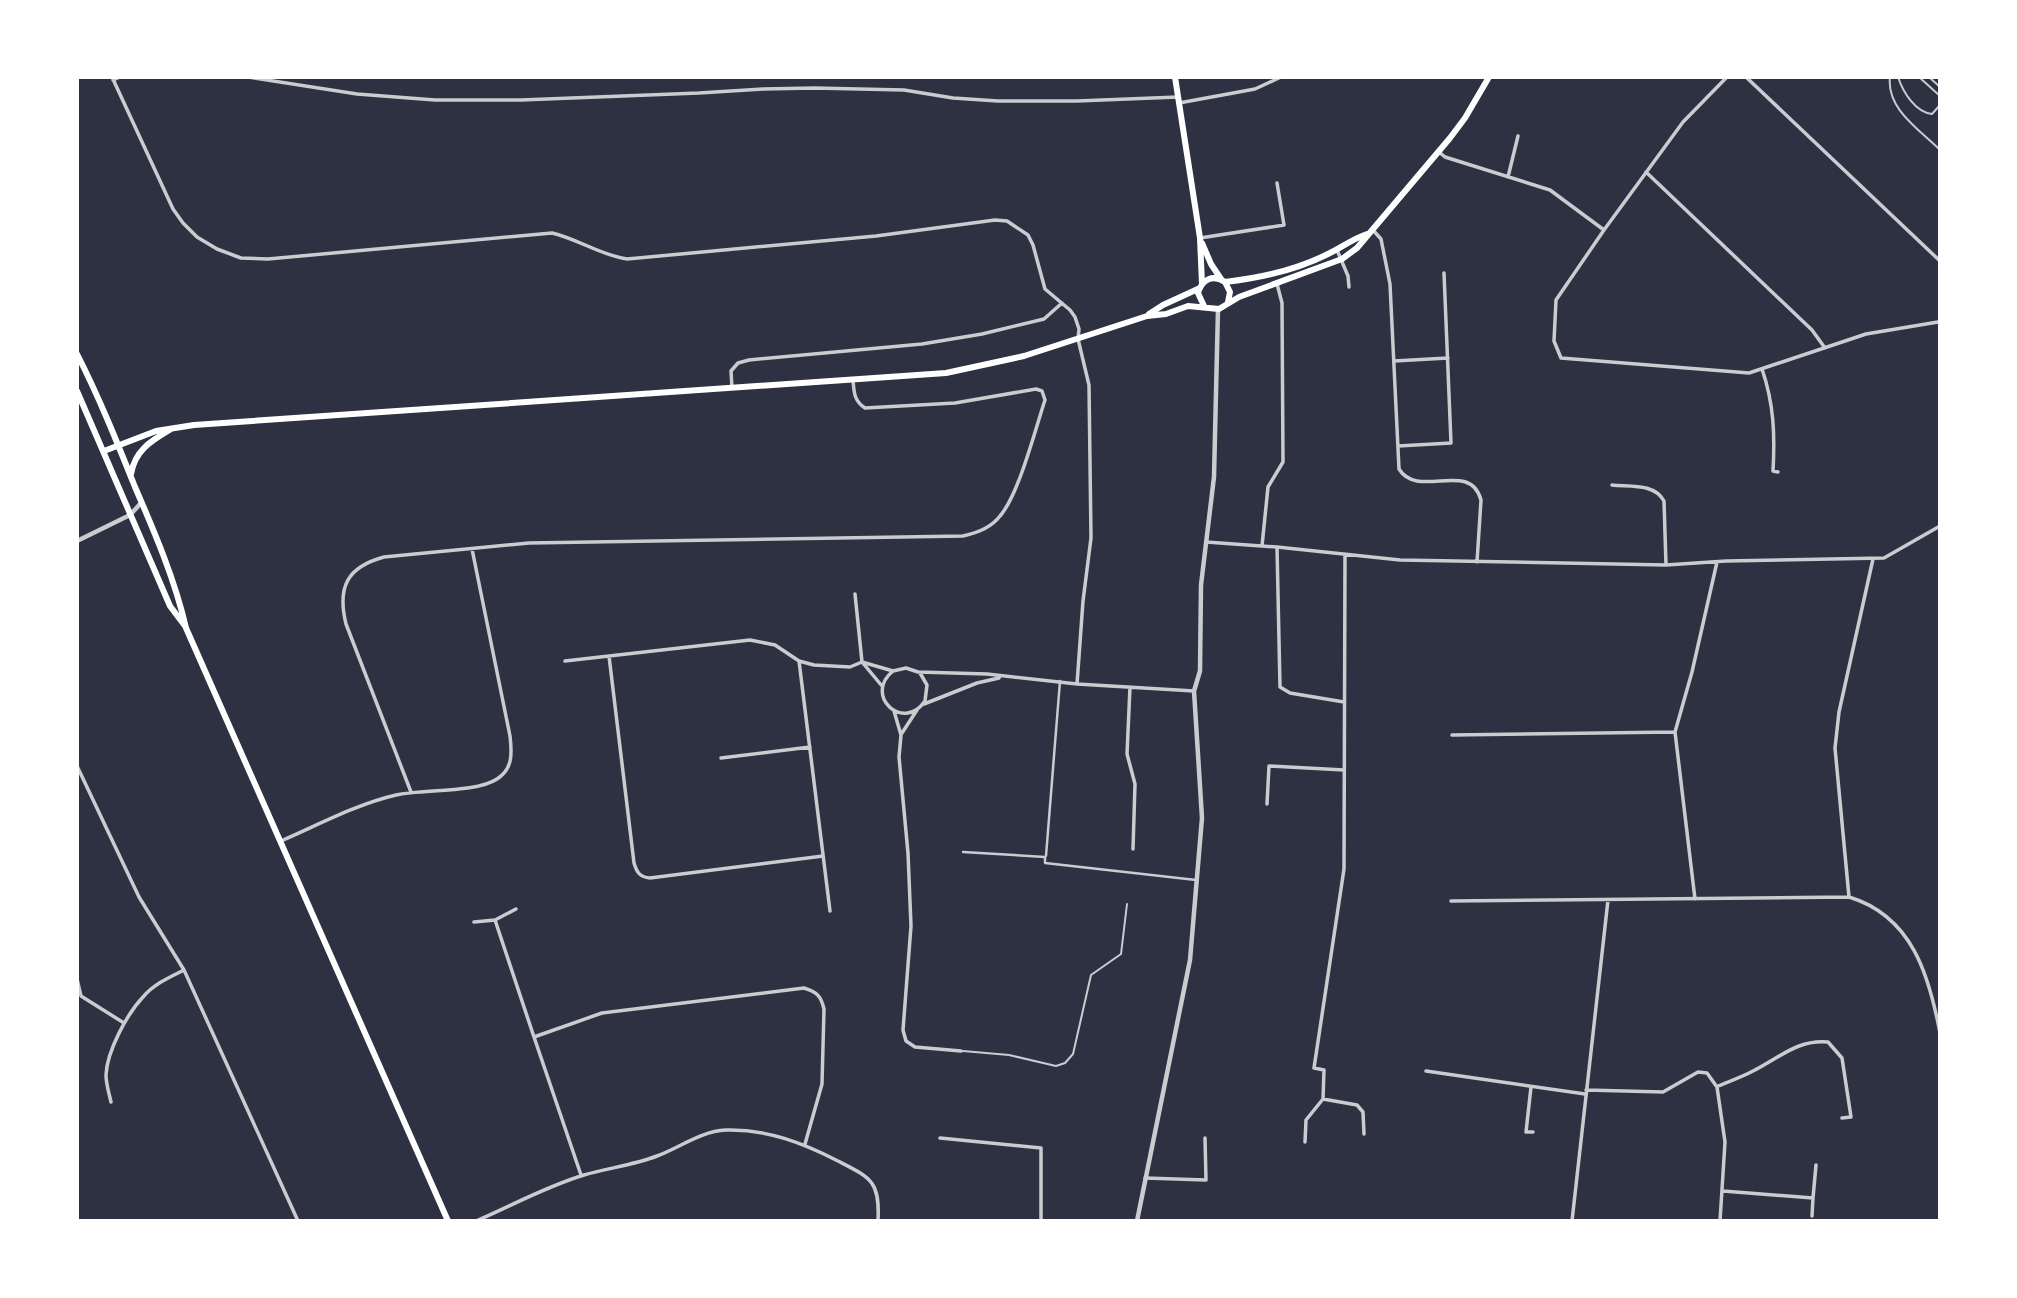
<svg xmlns="http://www.w3.org/2000/svg" width="2017" height="1298" font-family="Roboto,sans-serif">
<style>
.lines{fill:none;stroke-linecap:round;stroke-linejoin:round}
.service{stroke:#caccd0;stroke-width:2}
.pedestrian{stroke:#caccd0;stroke-width:2.5}
.minor{stroke:#caccd0;stroke-width:3.5}
.tertiary{stroke:#caccd0;stroke-width:4.5}
.primary{stroke:#fff;stroke-width:6}
</style>
<rect width="100%" height="100%" fill="#2d3142"/>
<g class="lines">
<path class="service" d="M1890,77C1886,109 1920,130 1940,150
M1898,77C1903,92 1915,112 1932,114L1940,105
M1919,77L1940,96
M1929,77L1940,87
M963,1051L1009,1055L1056,1066L1065,1063L1073,1054L1091,975L1121,954L1127,904"/>
<path class="pedestrian" d="M963,852L1045,857V863L1196,880
M1046,856L1060,681"/>
<path class="minor" d="M112,77L173,209L183,223L197,237L217,249L241,258L268,259L552,233C578,239 600,255 627,259L876,236L995,220L1007,221L1028,235L1033,245L1045,289L1070,310L1075,317L1079,329L1078,339L1089,385L1091,538L1083,601L1077,684
M248,77L357,94L435,100H521L699,93L763,89L814,88L904,90L953,98L998,101H1077L1178,97
M1727,77L1683,122L1604,230L1556,300L1554,341L1561,358L1749,373L1866,334L1938,322
M1746,77L1940,261
M113,80L120,77
M1179,103L1255,89L1281,77
M1439,152L1445,157L1550,190L1604,230
M1646,172L1812,330L1825,348
M1508,177L1518,136
M1372,229L1381,239L1390,284L1399,469C1418,500 1470,459 1481,500L1477,562
M1200,238L1284,225L1277,183
M1337,250L1348,276L1349,287
M1940,310V332
M1394,361L1448,358
M1762,369C1774,404 1775,435 1773,471L1778,472
M732,388L731,371L738,363L749,360L922,344L982,334L1044,319L1062,303
M1398,446L1451,443L1444,273
M1612,485C1630,487 1654,483 1664,501L1666,565
M1206,542L1277,547L1400,560L1666,565L1726,561L1884,558L1940,526
M1262,546L1268,487L1283,462L1282,303L1277,284
M1277,547L1280,687L1290,693L1344,702
M1873,559L1839,712L1835,748L1849,897C1912,916 1929,975 1940,1033
M855,594L862,662L882,686
M609,656L634,863C637,873 640,877 650,878L823,856
M565,661L750,640L775,645L799,661L814,665L850,667L862,662L893,671L906,668L918,672L987,674L1077,684L1194,691
M799,661L830,911
M893,671C863,695 903,733 925,701L927,685L920,673
M1130,687L1127,754L1135,784L1133,849
M924,704L977,683L999,678
M894,711L901,735L899,757L908,853L911,926L903,1030L906,1041L915,1047L961,1051
M902,733L917,710
M1452,735L1675,732
M721,758L810,747
M77,766L139,897L184,970L298,1221
M411,792L346,624C337,587 347,567 384,557L529,543L963,536C977,533 991,528 1000,516C1019,494 1035,430 1045,400L1042,391L1036,389L955,403L865,408C854,401 854,392 853,380
M1267,804L1269,766L1344,770
M281,841C318,825 357,804 396,795C423,789 476,793 497,779C513,769 512,753 510,736L472,549
M1695,899L1675,732L1692,672L1717,562
M1451,901L1849,897
M495,920L516,909
M474,922L495,920L534,1037
M77,979L81,996L124,1023
M1426,1071L1585,1094
M1718,1086C1730,1081 1742,1077 1753,1071C1779,1058 1798,1039 1828,1042L1842,1058L1851,1117L1842,1118
M1531,1087L1526,1132H1533
M1586,1090L1663,1092L1698,1072L1707,1073L1717,1087L1725,1142L1720,1221
M1323,1099L1357,1105L1363,1112L1364,1134
M111,1102C109,1093 106,1084 106,1075C107,1051 127,1014 143,997C154,984 170,977 184,970
M940,1138L1041,1148V1221
M1305,1142L1306,1120L1323,1099L1324,1070L1314,1068L1344,869L1345,554
M581,1175L534,1037L602,1013L804,988C817,992 821,996 824,1009L822,1084L805,1144
M1145,1178L1206,1180L1205,1138
M1723,1191L1813,1198L1812,1216
M1813,1198L1816,1165
M476,1221C511,1206 547,1186 584,1175C608,1168 634,1165 657,1156C679,1148 701,1131 726,1130C767,1129 803,1143 838,1161C871,1178 880,1181 878,1221
M1572,1221L1608,900"/>
<path class="tertiary" d="M77,541L130,515L141,503
M1137,1221L1190,960L1202,818L1194,691L1200,671L1201,585L1214,477L1218,309"/>
<path class="primary" d="M1175,77L1200,238L1202,284
M1202,243L1211,264L1221,279
M1225,282C1261,278 1296,270 1328,254C1341,248 1352,239 1367,234
M1204,306L1198,293C1202,279 1213,274 1225,282L1230,292L1228,302
M1149,314L1163,305L1200,288
M77,354C99,397 117,442 135,487C155,533 175,580 186,628L448,1221
M77,391L170,606L185,626
M104,451L156,431L194,425L946,373L1024,356L1147,316L1166,314L1188,306L1219,309L1239,297L1342,259L1357,248L1450,138L1465,118L1489,77
M131,474C135,450 151,441 171,429"/>
</g>
<rect width="2017" height="1298" fill="none" stroke="#ffffff" stroke-width="158"/>
</svg>
